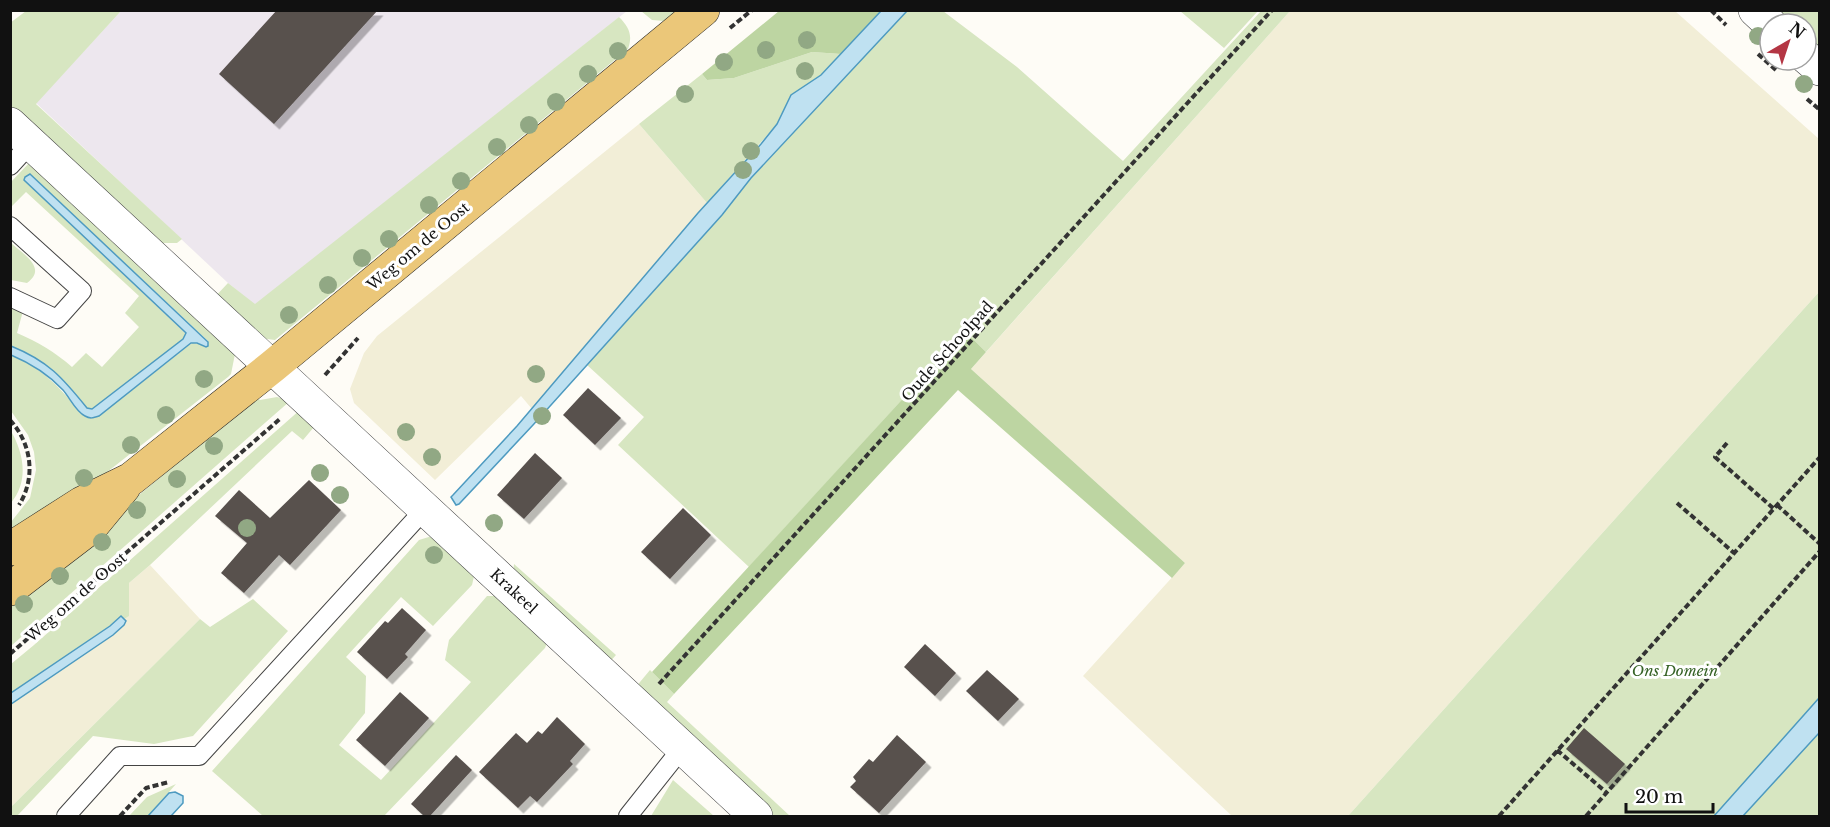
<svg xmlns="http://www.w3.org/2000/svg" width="1830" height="827" font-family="'Libre Baskerville',serif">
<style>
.industrial{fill:#ede7ee}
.farmland{fill:#f2eed7}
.green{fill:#d7e6c1}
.forest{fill:#bdd5a2}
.water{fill:#bfe1f1;stroke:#4d9ac0;stroke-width:1.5}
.building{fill:#58514e;filter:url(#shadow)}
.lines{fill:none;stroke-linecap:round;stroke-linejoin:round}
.service-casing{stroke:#444;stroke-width:20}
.minor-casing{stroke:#444;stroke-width:34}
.tertiary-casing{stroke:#444;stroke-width:34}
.primary-casing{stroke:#222;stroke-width:34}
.path{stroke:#333;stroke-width:4;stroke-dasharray:6 3;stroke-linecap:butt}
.service{stroke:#fff;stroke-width:18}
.minor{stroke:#fff;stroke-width:33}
.tertiary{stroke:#fff;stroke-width:33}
.primary{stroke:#ebc779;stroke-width:33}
.tree{fill:#91a884}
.labels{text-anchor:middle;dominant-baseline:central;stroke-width:6;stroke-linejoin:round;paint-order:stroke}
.street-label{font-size:15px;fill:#111;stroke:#fff}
.park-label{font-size:15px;font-style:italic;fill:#376327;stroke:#fff}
</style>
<defs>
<filter id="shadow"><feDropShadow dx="5.5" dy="5.5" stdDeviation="0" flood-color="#0004"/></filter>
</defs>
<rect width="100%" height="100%" fill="#fefcf6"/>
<path class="industrial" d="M121,11H627L255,305L228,283L36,103Z"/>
<path class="farmland" d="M1290,11H1675L1819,139V292L1348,816H1232L1083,676L1185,563L971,369Z
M639,124L707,203L532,409L521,396L435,480L354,403L350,389L364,353L377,336Z
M150,565L200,619L11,807V704L113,635L124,625L126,621L124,619L129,615V583Z"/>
<path class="green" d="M26,11H121L36,104L182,239L177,243H159L11,114L10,23Z
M641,11H677L664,21L652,20Z
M907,11H943L1017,67L1123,161L1261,11H1290L986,352L965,331L749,567L618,445L644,417L587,365L722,215L751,178Z
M1180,11H1258L1224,48Z
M1769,11H1819V56L1806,44V24H1784Z
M619,17C629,27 633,35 628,49L275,340L253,337L212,300L228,283L255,304Z
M812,52L841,54L821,76L791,95L777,124L707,203L639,124L702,74L707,80L734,78Z
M30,162L235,354L231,374L228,377L97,480L11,535V522L30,498L36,470L34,452L28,435L11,411V355C42,368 61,388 82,415L99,416L192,343L208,345V341L30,174L24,180L186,334L183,339L92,409L87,408C64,378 46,360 11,346V307L23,311L17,333C38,342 55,352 72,367L86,353L102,367L139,327L125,313L139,296L26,192L11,207L10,183Z
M11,243C23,254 48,268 27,283L11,280Z
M1819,292V816H1348Z
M256,397L260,400L277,397L290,401L11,646V597L47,572Z
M301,409L314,427L303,440L292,431L150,565L129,583V616L124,619L121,616L110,626L11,693V664L34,645Z
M11,431C24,454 29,481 11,503Z
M432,536L475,572L472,585L433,626L401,597L346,657L366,676L365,713L339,745L381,780L471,682L445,660L449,640L487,596H498L548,640L545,648L384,816H263L212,771L419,540Z
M514,564L616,655L608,664L513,574Z
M253,599L288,631L193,736L154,744L93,736L17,816H11V807L200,619L210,627Z
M650,670L674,694L667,702L790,816H771L635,688Z
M673,780L714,816H651Z
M176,784L148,816H129L147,797Z"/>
<path class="forest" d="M779,11H881L841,54L812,52L734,78L707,80L702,74Z
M965,331L986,352L971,369L1185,563L1172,578L958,390L674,694L652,672Z"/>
<path class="water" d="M881,11H907L751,178L722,215L533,425L459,504L456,505L451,497L453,495L517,426L698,213L761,144L777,124L791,95L821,75Z
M30,174L208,342V346L206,347L197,343H191L99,416C93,418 90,419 85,416C76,412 70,398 63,390C48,374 30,363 11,355V346C48,361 62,377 87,408L92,409L183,339L186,333L24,180L25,177Z
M121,616L126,621L124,625L113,635L11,704V693L110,626Z
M1819,698V733L1743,816H1714Z
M175,792L183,796V803L171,816H148L169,793Z"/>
<path class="building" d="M277,10H378L274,124L219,74Z
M588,388L621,418L595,445L563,415Z
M535,453L562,478L524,519L497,495Z
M309,480L341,510L290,565L279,555L244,593L221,573L247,543L215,516L239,490L270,518Z
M683,508L711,535L670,579L641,552Z
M402,608L426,630L405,654L408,657L387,679L357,652L385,621L388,623Z
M925,644L956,673L935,696L904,667Z
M987,670L1019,699L998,721L966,691Z
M400,692L429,718L385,766L356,740Z
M557,717L585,744L570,761L573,764L537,802L530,796L518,808L479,772L516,733L527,743L538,731L542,734Z
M1584,728L1625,764L1607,784L1566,749Z
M897,735L926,762L879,813L850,787L856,781L853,777L869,759L873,762Z
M456,755L472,770L430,816H424L411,804Z"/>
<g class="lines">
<defs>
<path id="service" d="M10,166L31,143
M10,226L82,291L57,319L10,297
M66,816L120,756H199L425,509
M628,816L682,748"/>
<path id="minor" d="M10,124L756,816"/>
<path id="tertiary" d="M1755,10L1770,24
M1806,57L1820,69"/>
<path id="primary" d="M10,549L82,503L131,479L273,366L703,10
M10,589L91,527L124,487"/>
</defs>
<use href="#service" class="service-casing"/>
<use href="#minor" class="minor-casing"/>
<use href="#tertiary" class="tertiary-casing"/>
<use href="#primary" class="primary-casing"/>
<path class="path" d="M1711,10L1726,25
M730,28L752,10
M1758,54L1777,71
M1807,99L1820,110
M325,375L358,338
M10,420C32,444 36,478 19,505
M1727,443L1715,457L1774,509
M1677,503L1734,553
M1777,505L1820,544
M10,654L281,418
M659,684L1272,10
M1557,750L1607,793
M120,816L146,788L169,782
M1499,816L1820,457
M1586,816L1820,551"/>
<use href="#service" class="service"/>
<use href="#minor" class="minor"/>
<use href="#tertiary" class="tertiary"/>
<use href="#primary" class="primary"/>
</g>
<g class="tree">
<circle cx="1758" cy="36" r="9"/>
<circle cx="807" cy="40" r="9"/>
<circle cx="766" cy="50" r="9"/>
<circle cx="618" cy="51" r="9"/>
<circle cx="724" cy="62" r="9"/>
<circle cx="805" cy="71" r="9"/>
<circle cx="588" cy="74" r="9"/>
<circle cx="1804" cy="84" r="9"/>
<circle cx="685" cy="94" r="9"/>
<circle cx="556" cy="102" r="9"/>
<circle cx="529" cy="125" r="9"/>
<circle cx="497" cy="147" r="9"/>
<circle cx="751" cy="151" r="9"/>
<circle cx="743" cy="170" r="9"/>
<circle cx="461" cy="181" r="9"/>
<circle cx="429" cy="205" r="9"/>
<circle cx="389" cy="239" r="9"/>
<circle cx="362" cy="258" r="9"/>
<circle cx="328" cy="285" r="9"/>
<circle cx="289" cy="315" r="9"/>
<circle cx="536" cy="374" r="9"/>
<circle cx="204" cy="379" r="9"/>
<circle cx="166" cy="415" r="9"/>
<circle cx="542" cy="416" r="9"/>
<circle cx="406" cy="432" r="9"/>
<circle cx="131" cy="445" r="9"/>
<circle cx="214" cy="446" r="9"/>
<circle cx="432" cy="457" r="9"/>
<circle cx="320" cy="473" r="9"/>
<circle cx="84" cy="478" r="9"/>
<circle cx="177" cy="479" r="9"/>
<circle cx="340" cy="495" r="9"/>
<circle cx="137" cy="510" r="9"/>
<circle cx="494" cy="523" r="9"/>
<circle cx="247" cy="528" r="9"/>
<circle cx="102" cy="542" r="9"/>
<circle cx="434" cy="555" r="9"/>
<circle cx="60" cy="576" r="9"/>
<circle cx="24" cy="604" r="9"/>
</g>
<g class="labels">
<g class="street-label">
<text transform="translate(418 246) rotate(-40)">Weg om de Oost</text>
<text transform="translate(947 351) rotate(-48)">Oude Schoolpad</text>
<text transform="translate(514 591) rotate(43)">Krakeel</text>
<text transform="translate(76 597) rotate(-41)">Weg om de Oost</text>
</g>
<g class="park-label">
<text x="1675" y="670">Ons Domein</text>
</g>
</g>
<rect width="1830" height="827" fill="none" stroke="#111111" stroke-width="24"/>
<g transform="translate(1788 42) rotate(39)"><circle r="28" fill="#ffffff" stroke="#a0a0a0" stroke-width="1.5"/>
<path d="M0-4.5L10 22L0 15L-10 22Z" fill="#b43644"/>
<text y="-9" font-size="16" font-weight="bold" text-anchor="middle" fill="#111111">N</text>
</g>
<path d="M1626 803v9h87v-9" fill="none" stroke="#111111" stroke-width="3"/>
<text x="1635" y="803" font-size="18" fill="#111111" stroke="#ffffff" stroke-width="4.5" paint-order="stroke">20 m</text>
</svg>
